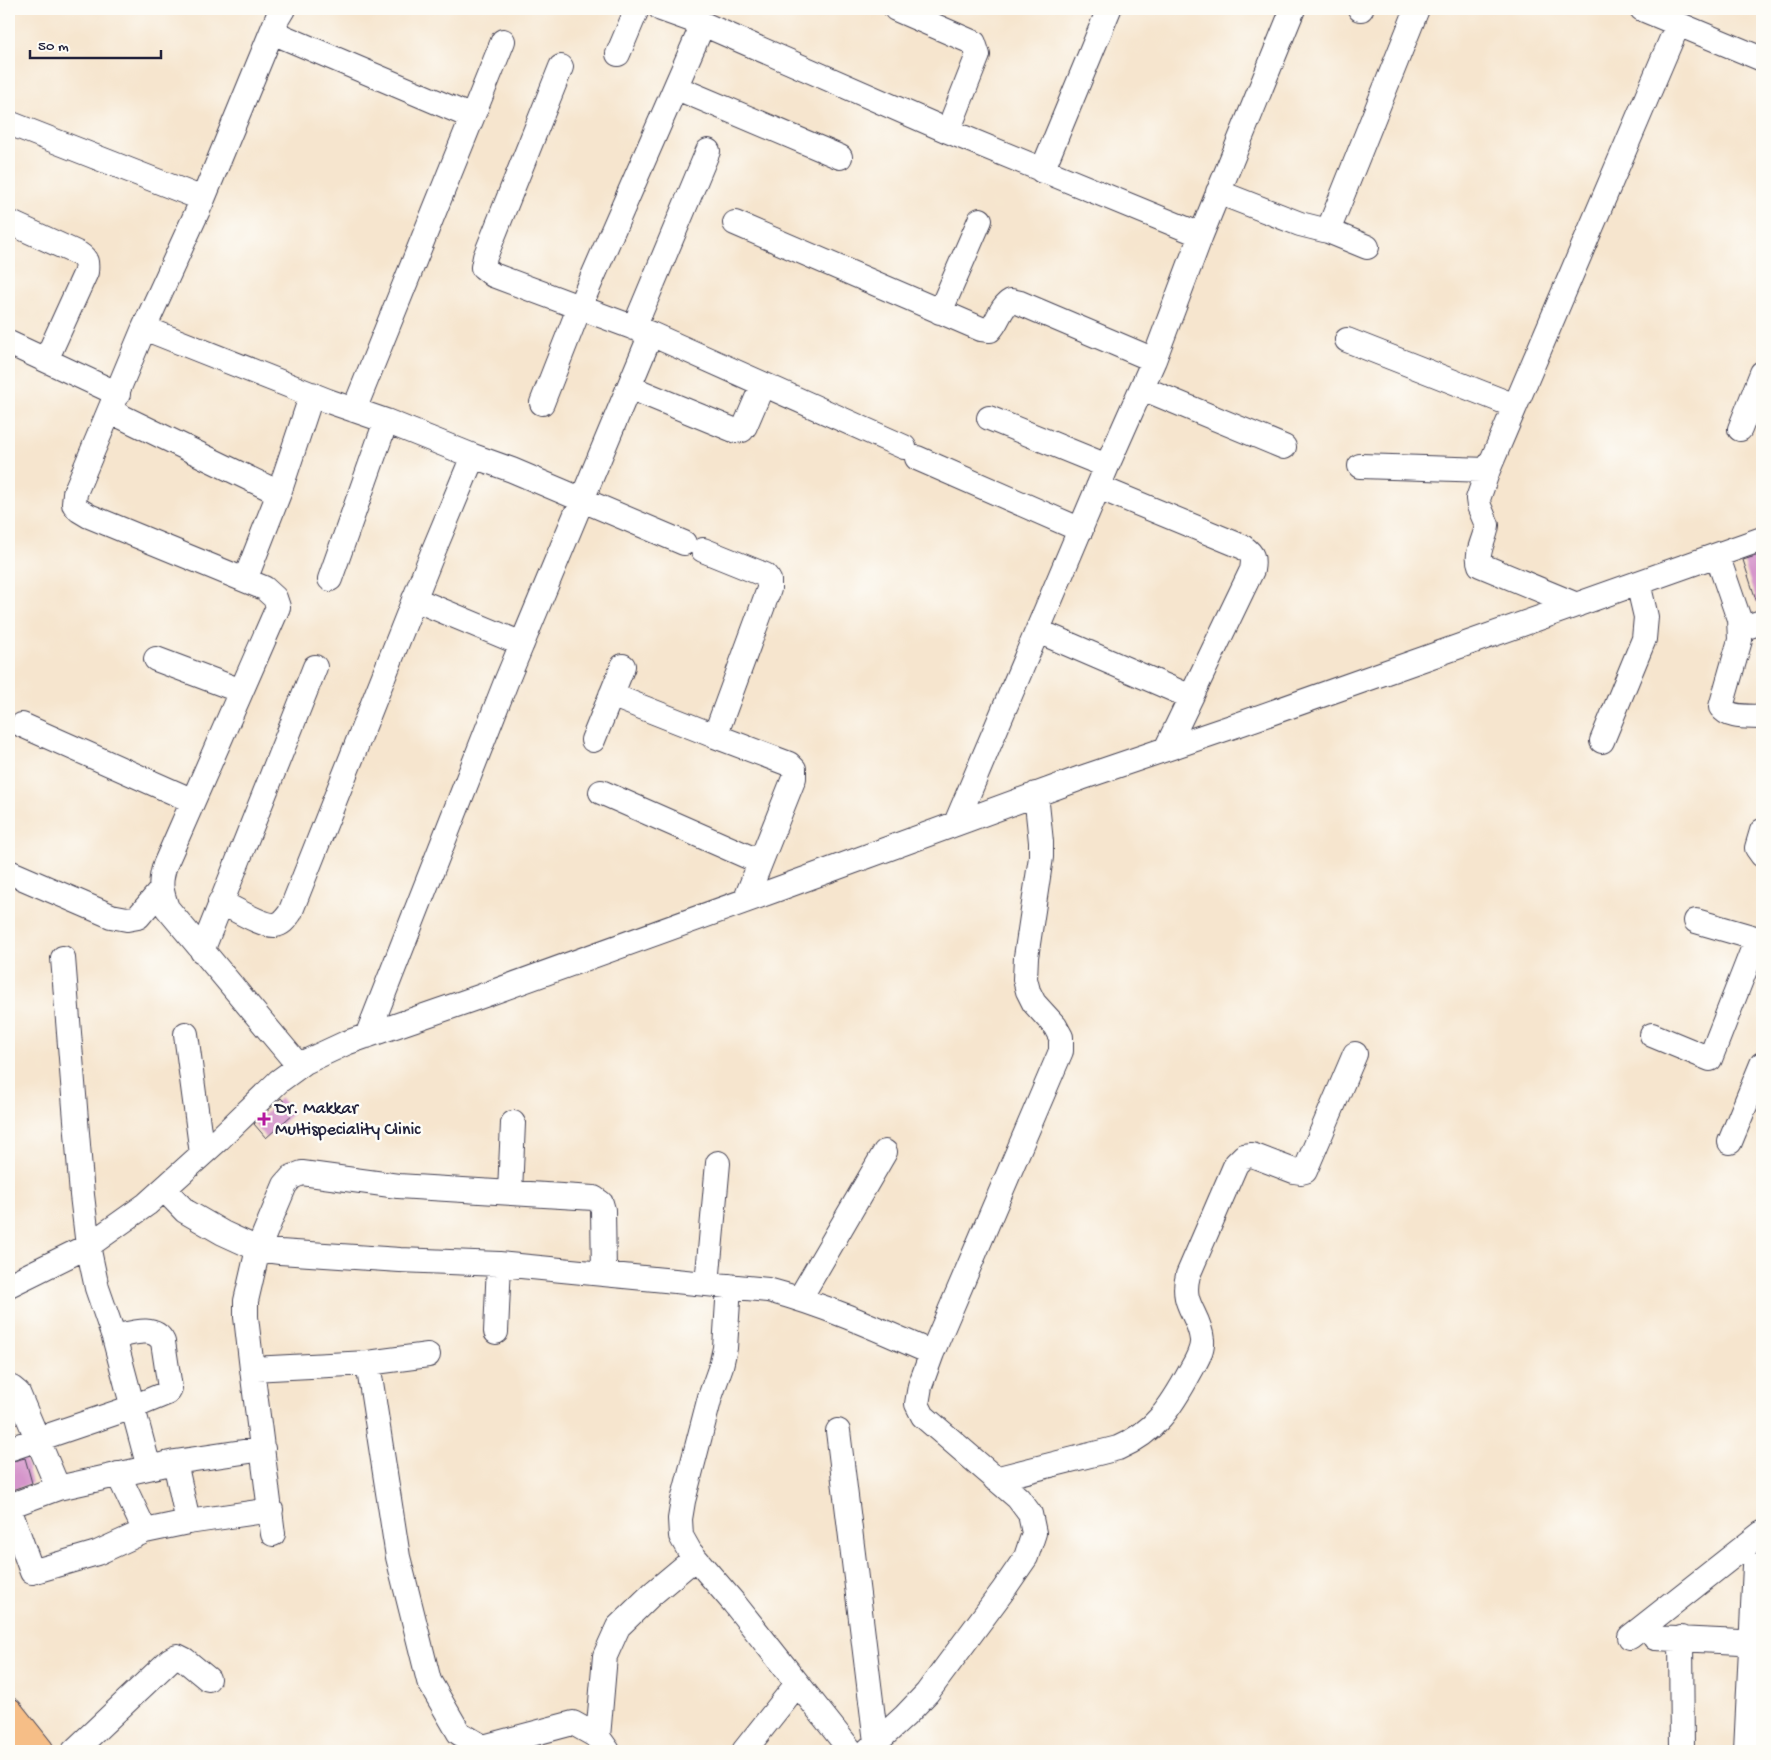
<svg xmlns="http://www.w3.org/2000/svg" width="1771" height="1760" font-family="'Gochi Hand',sans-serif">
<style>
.building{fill:#d595cb}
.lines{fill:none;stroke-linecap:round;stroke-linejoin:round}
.minor-casing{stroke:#423f51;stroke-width:26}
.highway-casing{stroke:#423f51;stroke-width:30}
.minor{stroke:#fff;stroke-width:24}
.highway{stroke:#f6be87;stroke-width:28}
.poi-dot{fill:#b5179e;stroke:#fdfcf7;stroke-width:2}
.labels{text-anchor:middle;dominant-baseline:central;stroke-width:5;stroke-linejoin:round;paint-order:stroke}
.poi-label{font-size:18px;fill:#22223b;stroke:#fdfcf7;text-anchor:start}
</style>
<rect width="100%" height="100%" fill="#fdfcf7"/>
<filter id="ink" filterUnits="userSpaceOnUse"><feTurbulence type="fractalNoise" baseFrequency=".02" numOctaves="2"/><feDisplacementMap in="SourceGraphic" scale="10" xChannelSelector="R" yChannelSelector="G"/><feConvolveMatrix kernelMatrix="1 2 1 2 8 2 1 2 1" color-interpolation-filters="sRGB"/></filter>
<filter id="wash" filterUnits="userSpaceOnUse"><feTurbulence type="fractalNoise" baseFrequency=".0096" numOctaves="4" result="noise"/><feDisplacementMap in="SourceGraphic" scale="20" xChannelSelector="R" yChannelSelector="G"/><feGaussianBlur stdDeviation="1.12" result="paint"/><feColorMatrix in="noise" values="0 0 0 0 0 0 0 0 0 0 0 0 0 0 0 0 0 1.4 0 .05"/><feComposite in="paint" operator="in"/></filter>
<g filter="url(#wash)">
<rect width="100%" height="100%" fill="#f6e5ce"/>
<g id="blocks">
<path class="building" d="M1762,554V609H1759L1743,560Z
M281,1098L294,1113L266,1138L254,1124Z
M25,1458L32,1483L12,1490L9,1479V1462Z"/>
</g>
</g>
<g filter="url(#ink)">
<use href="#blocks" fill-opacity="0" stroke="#423f51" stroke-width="1"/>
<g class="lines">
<defs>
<path id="minor" d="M661,9L703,24L948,131L1201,235L1154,360L1107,466L956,823
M896,9L974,43L978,55L948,131
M1360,9H1361
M1642,9L1762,59
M272,32L472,117
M618,54L637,9
M561,67L485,257L483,267L493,275L651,334L904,447
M677,88L840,157
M9,123L203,199L144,328L75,493L74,504L79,510L89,516L264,588L275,598L278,607L165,865C159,883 161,891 167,908L299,1066
M1042,171L1109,9
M1218,192L1300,224L1328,231L1417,9
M203,199L277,19L283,9
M9,222L79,254C87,259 87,263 86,272L46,360
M735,223L981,329L990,330C999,321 1000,307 1011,301L1020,303L1154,360
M1328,231L1367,247
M1201,235L1293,9
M940,312L980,220
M144,328L328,401L386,421L473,456L512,470L684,543
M634,328L708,151
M1347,340L1515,406
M9,343L118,394
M629,387L736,431L742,430L745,426L763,384
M1142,388L1284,447
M542,403L580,306L703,24
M354,410L503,41
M110,411L279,493
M989,418L1107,466
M1740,429L1762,373
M917,458L1081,530
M1360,466L1488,470L1478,499L1479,506L1487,525C1486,537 1475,553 1480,565L1577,605
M1488,470L1678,24
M1098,487L1243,547C1253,554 1254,558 1252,570L1166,749
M703,550L765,575L769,580V589L715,736L789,764L794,769V778L745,901
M1717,555L1739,619L1740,640L1721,707C1729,719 1748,716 1762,717
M330,579L386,421
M245,580L279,493L312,394
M414,599L522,644
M1740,629L1762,622
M1038,631L1191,697
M156,659L241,691
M611,695L715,736
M22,725L193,801
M593,740L623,666
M1602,741L1644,639L1646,617L1638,583
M601,792L760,862
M1762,831L1757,848L1762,855
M9,872L111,916L127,919L138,917L161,890
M220,902C234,908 261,926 275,925C283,924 286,918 290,913L433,552L473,456
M1696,921L1762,940
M202,951L315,667
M63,958L82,1195L88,1246L97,1288L114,1337L149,1468
M186,1034L202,1154
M1652,1035L1710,1059L1757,939
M367,1036L506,682L651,334
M1730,1142L1762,1064
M164,1189L185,1211L223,1233L258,1249L280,1252L400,1260L499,1264L768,1290C825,1305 878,1329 932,1353
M510,1192L513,1123
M707,1284L718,1163
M9,1285L88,1246L147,1204L219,1139L279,1081L305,1062L346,1043L479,997L778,889L1081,778L1234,726L1762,539
M729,1286L725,1348L721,1366L710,1397L683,1501L680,1519L681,1536L690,1552L734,1603L851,1751
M800,1298L885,1152
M496,1332L499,1264
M368,1363L398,1557L429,1681L459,1733L483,1747L573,1723L598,1737L608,1751
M252,1369L368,1363L428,1355
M9,1387L12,1388L18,1393L58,1488
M838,1431L876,1742
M9,1449L133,1407L167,1393L170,1388L163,1342C154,1324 130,1334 114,1337
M175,1462L263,1449
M118,1474L145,1531
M995,1479L1118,1448C1155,1432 1171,1407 1190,1372C1195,1363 1203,1351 1202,1340C1199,1312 1180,1306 1188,1275L1236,1164L1244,1156L1252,1155L1294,1171L1301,1172L1305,1171L1355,1054
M9,1506L58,1488L175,1462L188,1522L145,1531L97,1553L32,1572L9,1508
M188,1522L271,1510
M273,1534L252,1369L246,1317V1301L258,1249L285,1185L292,1177L302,1173L398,1186L594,1198L601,1203L603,1210L604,1273
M1630,1637L1762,1533
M1655,1638L1762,1643
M1681,1638L1682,1751
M598,1737L605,1656L618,1627L652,1594L695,1558
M74,1751L170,1660L177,1656L185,1660L208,1679
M744,1751L797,1684
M867,1751L905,1716L927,1693L1002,1592L1026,1557L1034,1533L1030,1514L1018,1498L923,1416L917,1404L920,1386L932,1353L1061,1051V1037L1055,1026L1034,1003L1028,991L1025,979L1026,957L1041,857V842L1036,794
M1746,1751L1755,1566"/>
<path id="highway" d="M9,1712L40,1751
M9,1746L13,1751"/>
</defs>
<use href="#minor" class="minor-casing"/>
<use href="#highway" class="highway-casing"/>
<use href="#minor" class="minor"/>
<use href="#highway" class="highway"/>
</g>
</g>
<path class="poi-dot" d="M261.5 1111.5h5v5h5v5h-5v5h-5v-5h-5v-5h5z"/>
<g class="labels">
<g class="poi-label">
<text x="275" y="1109">Dr. Makkar<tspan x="275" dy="21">Multispeciality Clinic</tspan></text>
</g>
</g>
<rect width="1771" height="1760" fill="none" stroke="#fdfcf7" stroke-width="30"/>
<path d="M30 50v8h131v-8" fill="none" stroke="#22223b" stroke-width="2.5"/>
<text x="38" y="50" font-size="15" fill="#22223b" stroke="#fdfcf7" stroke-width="4" paint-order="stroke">50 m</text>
</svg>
